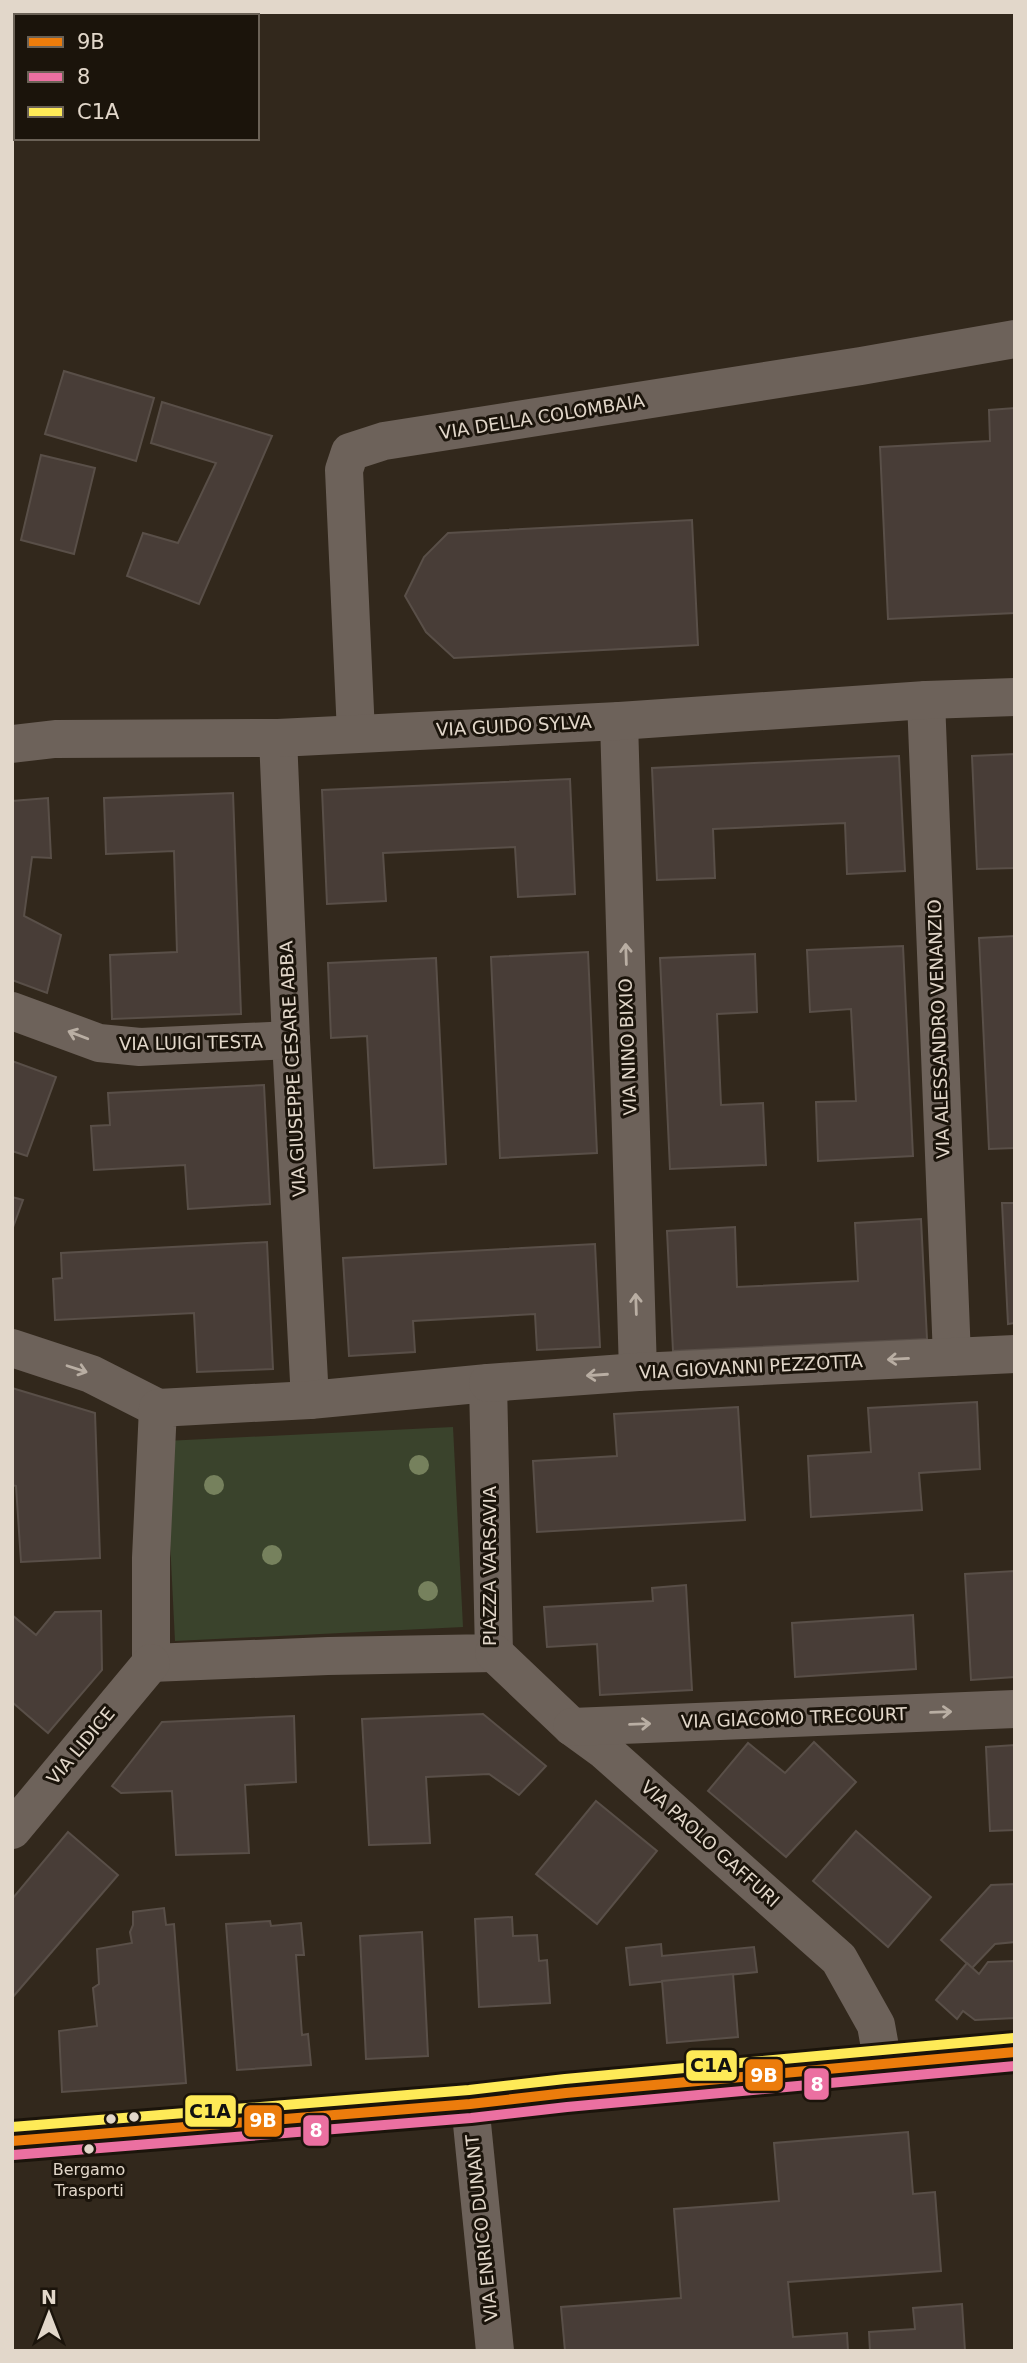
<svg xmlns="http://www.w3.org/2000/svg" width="1027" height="2363" font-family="'DejaVu Sans',sans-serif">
  <rect width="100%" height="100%" fill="#32281c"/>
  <!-- green -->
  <polygon fill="#3a432c" points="453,1427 463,1627 175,1641 165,1441"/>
  <!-- building -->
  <g fill="#483d37" stroke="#594f48" stroke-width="2">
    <polygon points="64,371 154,398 136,461 45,434"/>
    <polygon points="162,402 272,436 199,604 127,576 143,533 178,543 216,463 151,443"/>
    <polygon points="1015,408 1015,613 888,619 880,447 990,441 989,410"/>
    <polygon points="41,455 95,468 74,554 21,540"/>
    <polygon points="692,520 698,645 454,658 426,632 405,596 424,557 448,533"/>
    <polygon points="1015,754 1015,868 977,869 972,756"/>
    <polygon points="899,756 905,871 847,874 845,823 713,829 715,878 657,880 652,768"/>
    <polygon points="570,779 575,894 518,897 515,847 383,853 386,901 327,904 322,790"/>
    <polygon points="233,793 241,1014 112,1019 110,955 177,952 174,851 106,854 104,798"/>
    <polygon points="48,798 51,858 32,857 24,916 61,935 47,993 12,980 12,801"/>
    <polygon points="1015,936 1015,1148 989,1149 979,938"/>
    <polygon points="903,946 913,1156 818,1161 816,1102 856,1101 851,1009 810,1012 807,950"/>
    <polygon points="588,952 597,1153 500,1158 491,957"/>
    <polygon points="755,954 757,1012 717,1014 721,1105 763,1103 766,1165 670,1169 660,958"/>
    <polygon points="436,958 446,1164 374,1168 367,1036 331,1038 328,963"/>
    <polygon points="12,1061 56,1077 27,1156 12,1151"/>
    <polygon points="264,1085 270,1204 188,1209 185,1165 94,1170 91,1126 110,1125 108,1093"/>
    <polygon points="12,1197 23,1200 12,1230"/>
    <polygon points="1002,1203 1015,1203 1015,1323 1008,1324"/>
    <polygon points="921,1219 927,1339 673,1351 667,1231 735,1227 737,1287 858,1281 855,1223"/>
    <polygon points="267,1242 273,1369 197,1372 194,1313 55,1320 53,1279 62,1278 61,1253"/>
    <polygon points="595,1244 600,1347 537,1350 535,1314 413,1321 415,1352 349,1356 343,1258"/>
    <polygon points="12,1388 95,1413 100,1558 21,1562 16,1486 12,1485"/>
    <polygon points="977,1402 980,1469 919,1473 922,1510 811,1517 808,1456 871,1452 868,1408"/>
    <polygon points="738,1407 745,1520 537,1532 533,1461 617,1456 614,1414"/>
    <polygon points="1015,1571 1015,1677 971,1680 965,1574"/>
    <polygon points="686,1585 692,1690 600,1695 597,1644 547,1647 544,1607 653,1601 652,1588"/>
    <polygon points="101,1611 102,1670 48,1733 12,1702 12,1615 36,1635 55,1612"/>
    <polygon points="913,1615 916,1669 795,1677 792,1623"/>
    <polygon points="483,1714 546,1766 519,1795 489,1774 426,1777 430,1843 369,1845 362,1719"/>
    <polygon points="294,1716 296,1782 245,1785 249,1853 176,1855 172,1791 121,1793 112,1786 162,1722"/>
    <polygon points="814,1742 856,1782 786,1857 708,1791 748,1743 785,1773"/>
    <polygon points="1015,1745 1015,1830 990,1831 986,1747"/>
    <polygon points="596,1801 657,1851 597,1924 536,1874"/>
    <polygon points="856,1831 931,1897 888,1947 813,1881"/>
    <polygon points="68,1832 118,1875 12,1998 12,1899"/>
    <polygon points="1015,1884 1015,1942 995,1944 972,1968 941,1940 991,1885"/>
    <polygon points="164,1908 166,1925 174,1924 186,2083 62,2092 59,2031 97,2026 93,1988 99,1984 97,1949 132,1943 130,1932 133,1925 133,1912"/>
    <polygon points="512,1917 513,1936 537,1935 539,1961 547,1960 550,2003 479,2007 475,1919"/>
    <polygon points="270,1921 271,1926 301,1923 304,1955 296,1955 302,2035 308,2034 311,2065 237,2070 226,1924"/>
    <polygon points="422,1932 428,2056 366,2059 360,1936"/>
    <polygon points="661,1944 662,1956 754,1947 757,1972 630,1985 626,1948"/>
    <polygon points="1015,1961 1015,2018 975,2020 963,2011 957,2019 936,2000 967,1963 979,1974 988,1962"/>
    <polygon points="733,1974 738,2037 667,2043 662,1981"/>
    <polygon points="908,2132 913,2194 935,2192 941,2271 788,2282 793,2337 847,2333 848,2351 565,2351 561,2307 681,2298 674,2209 779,2201 774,2143"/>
    <polygon points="962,2304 965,2351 870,2351 869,2332 915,2329 913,2308"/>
  </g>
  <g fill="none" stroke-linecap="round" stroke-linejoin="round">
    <!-- minor -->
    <g stroke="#6d625a" stroke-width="38">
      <polyline points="926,700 952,1357"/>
      <polyline points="619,721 638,1372"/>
      <polyline points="356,733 344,470 350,452 384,441 861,366 1015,339"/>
      <polyline points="278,738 291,1040 310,1400"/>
      <polyline points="12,744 55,739 278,738 619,721 926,700 1015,697"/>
      <polyline points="12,1011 99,1043 140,1047 291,1040"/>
      <polyline points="12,1348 91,1374 158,1408"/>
      <polygon points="488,1383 494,1653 328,1656 151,1663 151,1558 158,1408 310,1400"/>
      <polyline points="488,1383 638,1372 1015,1354"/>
      <polyline points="494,1653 572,1727 605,1751 839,1959 876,2025 883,2064"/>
      <polyline points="572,1727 1015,1709"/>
      <polyline points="12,1830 151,1663"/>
      <polyline points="470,2104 495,2351"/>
      <polyline points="12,2141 470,2104 566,2093 1015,2052"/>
    </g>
    <defs>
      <polyline id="bus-1" points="12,2141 470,2104 566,2093 1015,2052"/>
      <polyline id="bus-2" points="13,2155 471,2118 567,2107 1015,2066"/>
      <polyline id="bus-3" points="12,2127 469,2090 565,2079 1014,2038"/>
    </defs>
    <!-- bus-1 casing -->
    <use href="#bus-1" stroke="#1b140b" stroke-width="16"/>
    <!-- bus-2 casing -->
    <use href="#bus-2" stroke="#1b140b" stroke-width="16"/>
    <!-- bus-3 casing -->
    <use href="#bus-3" stroke="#1b140b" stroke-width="16"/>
    <!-- bus-1 -->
    <use href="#bus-1" stroke="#ec7c0c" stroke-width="10"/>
    <!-- bus-2 -->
    <use href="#bus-2" stroke="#eb70a1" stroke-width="10"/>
    <!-- bus-3 -->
    <use href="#bus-3" stroke="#feea57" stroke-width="10"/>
  </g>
  <!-- trees -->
  <g fill="#76815d">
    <circle cx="419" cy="1465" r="10"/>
    <circle cx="214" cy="1485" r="10"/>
    <circle cx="272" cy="1555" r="10"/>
    <circle cx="428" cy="1591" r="10"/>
  </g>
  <!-- one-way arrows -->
  <defs><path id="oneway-shaft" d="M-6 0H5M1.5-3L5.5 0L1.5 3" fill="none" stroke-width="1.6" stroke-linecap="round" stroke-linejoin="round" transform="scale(1.75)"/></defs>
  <g stroke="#b9aea3">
    <use href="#oneway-shaft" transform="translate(626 954) rotate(-92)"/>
    <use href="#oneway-shaft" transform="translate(78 1035) rotate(-159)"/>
    <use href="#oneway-shaft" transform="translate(636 1304) rotate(-92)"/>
    <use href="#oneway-shaft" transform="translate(898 1359) rotate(177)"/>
    <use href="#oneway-shaft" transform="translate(77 1369) rotate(18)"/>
    <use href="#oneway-shaft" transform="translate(597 1375) rotate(176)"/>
    <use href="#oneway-shaft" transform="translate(941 1712) rotate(-2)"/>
    <use href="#oneway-shaft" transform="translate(640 1724) rotate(-2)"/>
  </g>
  <!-- markers -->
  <g fill="#e2d7ca" stroke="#1b140b" stroke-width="2.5">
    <circle cx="134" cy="2117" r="6"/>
    <circle cx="111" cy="2119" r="6"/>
    <circle cx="89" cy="2149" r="6"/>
  </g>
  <g text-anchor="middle" stroke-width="6" stroke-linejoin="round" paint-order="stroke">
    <!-- bus labels -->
    <g font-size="16" fill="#e2d7ca" stroke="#1b140b">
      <text x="89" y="2175">Bergamo<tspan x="89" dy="21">Trasporti</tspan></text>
    </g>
    <!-- street labels -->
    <g font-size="18" fill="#e2d7ca" stroke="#1b140b">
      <text transform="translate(542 417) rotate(-9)" y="6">VIA DELLA COLOMBAIA</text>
      <text transform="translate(514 726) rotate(-3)" y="6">VIA GUIDO SYLVA</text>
      <text transform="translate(939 1029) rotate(-92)" y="6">VIA ALESSANDRO VENANZIO</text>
      <text transform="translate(191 1043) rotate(-1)" y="6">VIA LUIGI TESTA</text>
      <text transform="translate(628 1047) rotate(-92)" y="6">VIA NINO BIXIO</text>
      <text transform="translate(293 1069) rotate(-93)" y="6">VIA GIUSEPPE CESARE ABBA</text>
      <text transform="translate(751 1367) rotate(-3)" y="6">VIA GIOVANNI PEZZOTTA</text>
      <text transform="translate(490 1566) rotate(-90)" y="6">PIAZZA VARSAVIA</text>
      <text transform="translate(794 1718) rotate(-2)" y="6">VIA GIACOMO TRECOURT</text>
      <text transform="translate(81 1746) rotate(-50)" y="6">VIA LIDICE</text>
      <text transform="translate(710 1844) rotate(42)" y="6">VIA PAOLO GAFFURI</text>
      <text transform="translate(482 2228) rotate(-96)" y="6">VIA ENRICO DUNANT</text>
    </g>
  </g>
  <g stroke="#1b140b" stroke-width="2.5">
    <rect x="685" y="2049" width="53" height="33" rx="7" fill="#feea57"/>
    <rect x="744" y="2058" width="40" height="34" rx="7" fill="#ec7c0c"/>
    <rect x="803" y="2067" width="27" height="34" rx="7" fill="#eb70a1"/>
    <rect x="184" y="2094" width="53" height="34" rx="7" fill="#feea57"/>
    <rect x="243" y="2104" width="40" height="34" rx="7" fill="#ec7c0c"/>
    <rect x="302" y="2114" width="28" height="33" rx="7" fill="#eb70a1"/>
  </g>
  <g font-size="19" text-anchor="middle" font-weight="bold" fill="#fff">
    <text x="764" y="2082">9B</text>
    <text x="817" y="2091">8</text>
    <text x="263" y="2127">9B</text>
    <text x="316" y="2137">8</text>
  </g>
  <g font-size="19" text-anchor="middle" font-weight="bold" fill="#111">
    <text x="711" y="2072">C1A</text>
    <text x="210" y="2118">C1A</text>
  </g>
  <!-- border -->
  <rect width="1027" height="2363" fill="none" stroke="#e2d7ca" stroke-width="28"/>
  <!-- legend -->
  <rect x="14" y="14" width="245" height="126" fill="#1b140b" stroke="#6b6257" stroke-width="2"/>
  <rect x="28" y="37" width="35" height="10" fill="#ec7c0c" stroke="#6b6257" stroke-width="2"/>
  <text x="77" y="49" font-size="21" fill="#e2d7ca">9B</text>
  <rect x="28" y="72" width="35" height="10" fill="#eb70a1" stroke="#6b6257" stroke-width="2"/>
  <text x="77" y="84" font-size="21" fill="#e2d7ca">8</text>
  <rect x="28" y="107" width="35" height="10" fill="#feea57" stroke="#6b6257" stroke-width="2"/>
  <text x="77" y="119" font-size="21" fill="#e2d7ca">C1A</text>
  <!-- north arrow -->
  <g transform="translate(49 2314)" stroke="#1b140b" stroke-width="5" paint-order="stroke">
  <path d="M0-5L12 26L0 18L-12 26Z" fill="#e2d7ca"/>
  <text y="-10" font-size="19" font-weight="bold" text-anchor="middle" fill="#e2d7ca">N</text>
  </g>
</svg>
